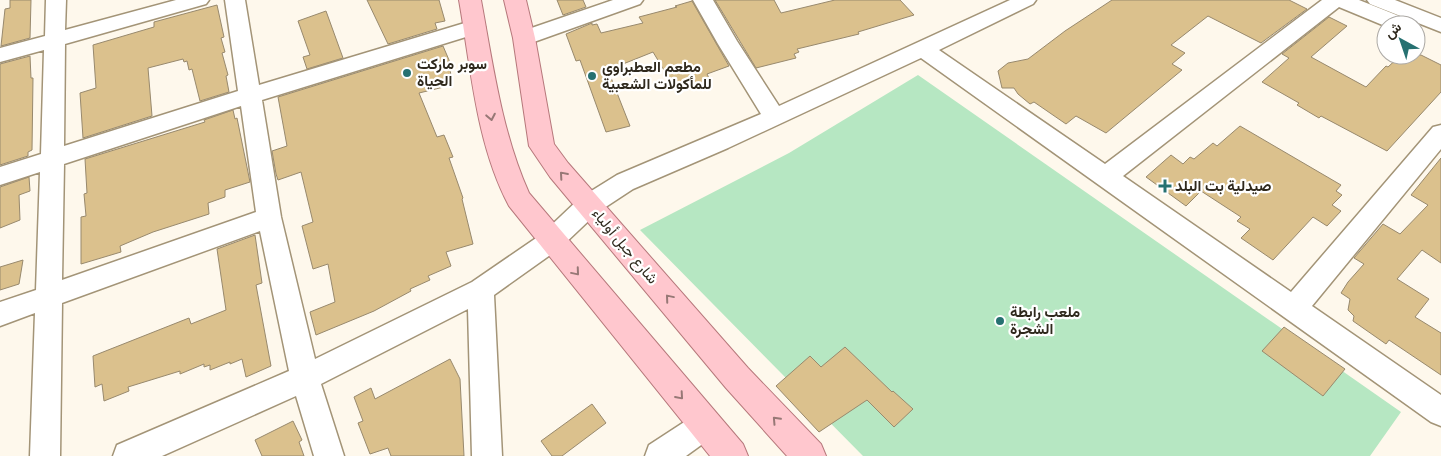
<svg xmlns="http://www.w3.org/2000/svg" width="1441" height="456" font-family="Figtree,Vazirmatn,sans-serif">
  <rect width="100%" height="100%" fill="#fef8ec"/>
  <!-- green -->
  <polygon fill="#b6e7c2" points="918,75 1401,412 1370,456 863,456 640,230 789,153"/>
  <!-- building -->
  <g fill="#dbc18d" stroke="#98896d">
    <polygon points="10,0 31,0 30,38 1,46 5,9 10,8"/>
    <polygon points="367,0 439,0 445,21 435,23 437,29 388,44"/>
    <polygon points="557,0 583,0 586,7 563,15"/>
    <polygon points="715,0 774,0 781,13 835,0 900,0 914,15 858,32 859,34 797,49 799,52 794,54 796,58 756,68"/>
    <polygon points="1112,0 1289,0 1307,9 1261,43 1208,16 1171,45 1185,53 1172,64 1182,70 1106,133 1076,116 1066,124 1034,102 1030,104 1018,94 1014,88 1002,88 998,71 1008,63 1028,59 1065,31"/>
    <polygon points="692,1 729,66 707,74 710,80 676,90 653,52 608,70 630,126 606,132 580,60 576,61 566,34 592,23 592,25 597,24 601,33 643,23 639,17 677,7 675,6"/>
    <polygon points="217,5 224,37 221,38 225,52 222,53 228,75 226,76 229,92 200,101 192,69 189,70 187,61 184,62 183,59 148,68 152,116 83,138 80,93 96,88 93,45 154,27 154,22"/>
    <polygon points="326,11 343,58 307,69 303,57 310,55 298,21"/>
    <polygon points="1329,17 1347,26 1311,57 1366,87 1386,66 1388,67 1401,55 1421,55 1441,65 1441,92 1387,151 1321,116 1319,118 1297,105 1299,103 1262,82 1289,58 1282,54"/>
    <polygon points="443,46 449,60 452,85 419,93 437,137 444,135 453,157 449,158 463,198 462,199 473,244 446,252 451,266 428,276 430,280 410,289 411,291 374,311 316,335 310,312 335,302 328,264 313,269 302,226 313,222 301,172 278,180 276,174 272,151 287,146 278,97"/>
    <polygon points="30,56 31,78 33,78 32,150 28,152 28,156 0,165 0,64"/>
    <polygon points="233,110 235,119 237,118 250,182 225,190 225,197 208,203 209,214 153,232 120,246 121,252 81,264 81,217 86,216 84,194 87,193 85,159 205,122 204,120"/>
    <polygon points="1240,126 1341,185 1336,191 1342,195 1332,205 1341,211 1327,226 1313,217 1273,260 1241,238 1250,229 1237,221 1241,217 1201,191 1186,206 1146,177 1171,155 1183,164 1190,157 1194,159 1213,143 1217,146"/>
    <polygon points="1441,158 1441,263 1422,250 1397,279 1429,299 1415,317 1441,333 1441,375 1389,340 1386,344 1353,321 1354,316 1348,310 1350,299 1341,293 1348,282 1364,264 1354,258 1383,224 1400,234 1428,205 1411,195"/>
    <polygon points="29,177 30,191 19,195 20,220 0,228 0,187"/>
    <polygon points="255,235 262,283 256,285 271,366 246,377 242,359 230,364 230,362 210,370 210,365 204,367 204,364 180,374 180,371 128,387 129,391 104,401 102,384 95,387 93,356 189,318 191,324 226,310 217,249"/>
    <polygon points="23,260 19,284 0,290 0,267"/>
    <polygon points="1284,327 1345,369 1323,396 1262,351"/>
    <polygon points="845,347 892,392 893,391 913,409 894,427 867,400 819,432 776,386 810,356 821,367"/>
    <polygon points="450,359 460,379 464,456 391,456 388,448 370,454 358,423 363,421 354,397 371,388 375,399"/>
    <polygon points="592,404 606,423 562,456 552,456 541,441"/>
    <polygon points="293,421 302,440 299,442 304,456 262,456 255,440"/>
  </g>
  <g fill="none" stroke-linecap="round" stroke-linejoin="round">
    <defs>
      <g id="minor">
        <path d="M46,0H66L65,30L176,0H209L206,4L65,44L64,146L238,91L225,0H245L259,85L468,22L475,20L482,22L485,27L482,32L262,100L281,217L315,359L472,282L542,234L580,198L617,175L761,114L718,44L693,0H713L737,41L779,106L1010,0H1036L1033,4L939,50L1105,164L1322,0H1359L1399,16L1402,21L1400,25L1385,26L1339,7L1123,176L1291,292L1433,127L1441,125V149L1312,306L1441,395V426L1431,422L921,58L728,148L633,189L598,212L560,248L494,295L502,456H472L468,309L321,384L344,456H314L296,396L162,456H113L117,445L289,371L260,231L62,303L60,456H30L35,313L0,326V302L36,290L40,172L0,185V167L41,154L44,50L0,62V48L45,36ZM241,106L256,212L62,280L64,164Z"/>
        <polygon points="613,0 643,0 640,4 531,43 524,45 517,43 514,38 517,33"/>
        <polygon points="1367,0 1395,0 1441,18 1441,32 1370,4"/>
        <polygon points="705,411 715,415 720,425 715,435 686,456 645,456 649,445 695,415"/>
      </g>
      <g id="major">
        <path d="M459,0H481C493,65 502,133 529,193L743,444L748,456H710L509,206C476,144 471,68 459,0Z"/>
        <polygon points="504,0 526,0 535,38 554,144 568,163 748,368 821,444 826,456 787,456 726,388 550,177 529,146 513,38"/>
      </g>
    </defs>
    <!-- minor casing -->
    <use href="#minor" stroke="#a39477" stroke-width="3"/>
    <!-- major casing -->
    <use href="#major" stroke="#b6787b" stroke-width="2"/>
    <!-- minor -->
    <use href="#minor" fill="#fff" fill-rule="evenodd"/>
    <!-- major -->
    <use href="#major" fill="#ffc7ce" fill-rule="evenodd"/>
  </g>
  <!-- one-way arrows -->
  <defs><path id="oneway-chevron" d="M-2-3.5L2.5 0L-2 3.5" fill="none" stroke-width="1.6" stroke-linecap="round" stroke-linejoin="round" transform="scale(1.25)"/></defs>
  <g stroke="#977876">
    <use href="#oneway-chevron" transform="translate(491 117) rotate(79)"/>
    <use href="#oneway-chevron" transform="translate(563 175) rotate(-131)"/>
    <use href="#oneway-chevron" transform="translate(576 272) rotate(50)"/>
    <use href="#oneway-chevron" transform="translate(669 298) rotate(-130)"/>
    <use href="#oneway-chevron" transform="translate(680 396) rotate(49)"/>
    <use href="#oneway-chevron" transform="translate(776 420) rotate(-133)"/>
  </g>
  <!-- markers -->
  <g fill="#267171" stroke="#fff" stroke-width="2">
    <circle cx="407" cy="73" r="5"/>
    <circle cx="592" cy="76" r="5"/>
    <path d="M1162.5 178.5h5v5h5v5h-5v5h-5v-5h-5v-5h5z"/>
    <circle cx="1000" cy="321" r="5"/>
  </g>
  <g text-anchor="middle" stroke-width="4.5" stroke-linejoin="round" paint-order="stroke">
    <!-- poi labels -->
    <g font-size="15" font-weight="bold" fill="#2f291d" stroke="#fff" text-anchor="start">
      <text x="417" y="69">سوبر ماركت<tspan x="417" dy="17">الحياة</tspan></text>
      <text x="602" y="72">مطعم العطبراوي<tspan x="602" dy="17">للمأكولات الشعبية</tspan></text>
      <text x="1175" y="191">صيدلية بت البلد</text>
      <text x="1010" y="317">ملعب رابطة<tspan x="1010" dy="17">الشجرة</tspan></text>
    </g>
    <!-- street labels -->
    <g font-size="15" fill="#2f291d" stroke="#fff">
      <text transform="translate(625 246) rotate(50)" y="5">شارع جبل أولياء</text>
    </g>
  </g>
  <!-- north arrow -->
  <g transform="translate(1401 40) rotate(320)"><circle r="24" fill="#ffffff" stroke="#aca9a5"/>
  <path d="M0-4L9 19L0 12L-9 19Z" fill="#267171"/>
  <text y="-8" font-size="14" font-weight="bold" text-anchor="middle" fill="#2f291d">ش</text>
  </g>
</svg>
